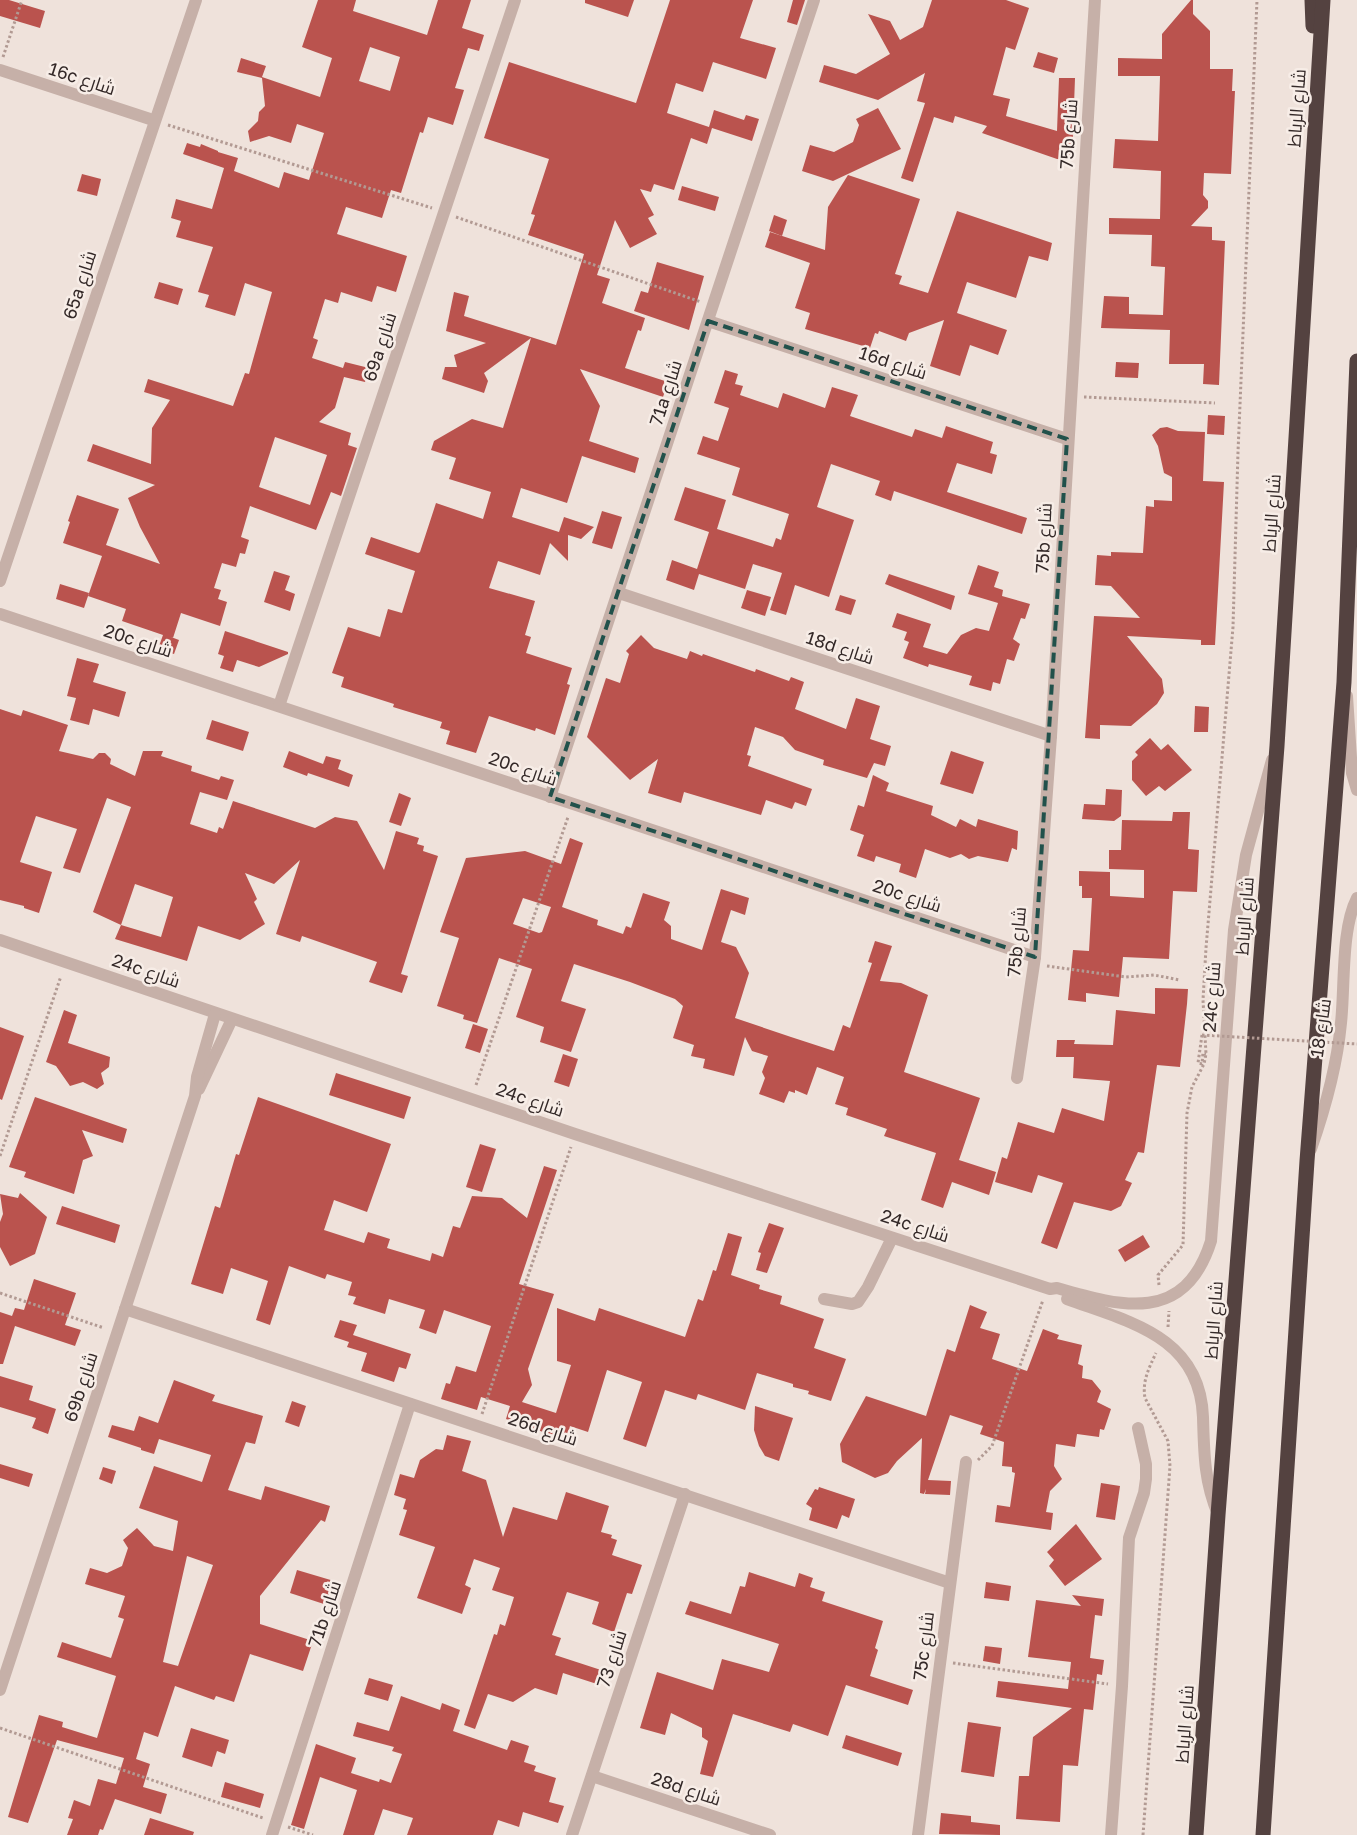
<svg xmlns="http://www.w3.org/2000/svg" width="1357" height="1835" font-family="'Golos Text',Cairo,sans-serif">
  <rect width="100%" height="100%" fill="#efe2db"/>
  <!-- building -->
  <g fill="#ba534e" fill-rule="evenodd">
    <polygon points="0,0 9,0 45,11 40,28 0,16"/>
    <path d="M318,0H356L353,11L427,35L438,0H471L462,28L484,35L479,51L468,48L455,88L464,90L453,125L428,117L423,133L420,132L401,193L391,190L382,218L346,207L337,234L407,256L396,292L377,286L372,302L341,292L338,303L325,299L313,338L318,340L312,358L343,368L345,362L369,368L365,382L344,377L335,408L319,422L351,433L348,445L357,448L341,496L331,492L316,530L250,506L241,537L249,540L245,554L240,553L236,567L222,563L214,588L221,590L218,599L227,602L220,626L181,613L173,638L171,637L179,640L174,654L158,649L163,635L122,621L126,609L88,596L102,556L63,543L70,522L68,521L77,495L119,509L106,545L160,564L140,527L128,498L155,485L87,461L93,444L151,464L152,428L170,400L144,392L148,379L233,406L245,373L249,374L272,292L245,283L235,316L205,307L209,295L198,292L213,247L176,237L181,221L171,218L176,199L212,209L224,168L183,154L187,143L200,147L201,144L218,151V152L238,158L234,171L279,188L284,172L309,180L324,133L297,124L291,143L269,136L250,142L248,131L258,121L259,112L265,106L262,78L237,72L241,58L266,66L262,77L320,97L332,58L302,47ZM370,47L400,57L390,91L359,81ZM275,437L327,455L310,505L259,487Z"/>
    <polygon points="585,0 634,0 628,17 585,3"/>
    <polygon points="670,0 753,0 740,38 776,48 766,79 713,62 703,92 676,83 667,113 709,127 714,110 744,120 746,115 759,119 752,141 712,128 707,144 691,138 674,190 654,184 651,192 640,189 654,215 648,218 657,234 630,248 615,220 597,275 610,279 602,303 645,318 641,331 638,330 625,368 668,382 663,397 580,369 600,406 589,441 639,458 635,473 582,456 567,503 521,488 512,517 559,532 564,517 594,527 581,539 568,535 568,561 550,543 540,575 498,561 489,588 535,601 525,635 531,637 526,653 572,668 567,684 570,685 555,735 536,728 535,731 489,716 476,753 446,744 450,731 440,728 442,722 393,707 394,704 341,687 344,677 332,673 348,627 380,637 388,609 402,613 415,571 365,554 371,537 418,553 420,552 436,503 483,519 491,492 449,479 456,458 431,450 434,441 472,419 503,428 531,338 484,373 488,381 484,393 442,379 445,367 457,367 454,355 486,343 446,331 454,292 469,296 464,316 556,345 584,254 528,235 535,215 531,214 549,159 484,138 509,62 636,103"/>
    <polygon points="793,0 805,0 797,25 787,22"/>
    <polygon points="932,0 1006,0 1029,8 1015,50 1006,47 993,95 1010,99 1006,116 1057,131 1059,78 1075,78 1072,160 1057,159 982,133 987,126 955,116 953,123 934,117 913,182 901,178 925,103 917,101 925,73 878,100 819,82 824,65 856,74 890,54 868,14 890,21 900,40 923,27"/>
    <polygon points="1191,0 1193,0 1193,14 1210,31 1210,69 1233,69 1232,91 1235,91 1231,174 1204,173 1203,195 1208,201 1208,208 1191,226 1212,227 1212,240 1225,241 1219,385 1203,384 1204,364 1169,364 1170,330 1101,328 1104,296 1129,297 1129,314 1163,315 1165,267 1151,266 1152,235 1109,234 1109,218 1160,219 1161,171 1113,168 1115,139 1158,141 1160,76 1118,76 1118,58 1162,59 1162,34"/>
    <polygon points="1038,52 1058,58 1054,73 1033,67"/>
    <polygon points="878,108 901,149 833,181 802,171 810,145 834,152 853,142 859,125 856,119"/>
    <polygon points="82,174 101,179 97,196 77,191"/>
    <polygon points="848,175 920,199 895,274 902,276 899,284 928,293 957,211 1052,243 1048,261 1029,256 1016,298 967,282 957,313 1007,330 998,355 970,345 960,376 930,366 944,320 909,333 906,341 879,331 878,334 875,333 870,348 805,329 810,313 795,308 810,263 765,247 770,232 825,250 828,207"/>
    <polygon points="682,186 719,197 715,211 678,200"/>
    <polygon points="774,215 787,220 782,236 769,231"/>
    <polygon points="657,262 704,276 689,330 634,311 641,291 648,293"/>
    <polygon points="159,282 183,289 178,305 154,298"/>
    <polygon points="1116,362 1139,363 1138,378 1115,377"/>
    <polygon points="725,370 738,374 735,384 743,386 740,395 778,408 783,393 825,408 832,387 858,395 850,416 912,437 915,429 942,438 946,426 993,442 990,453 997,455 992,474 957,463 947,492 1027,518 1022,534 894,491 891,501 875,495 880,481 831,464 817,507 854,520 829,597 795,585 786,615 770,610 782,573 753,564 745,589 699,574 694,590 666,580 672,560 697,569 709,532 674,520 685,487 726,500 717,529 773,547 776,538 781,540 789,514 732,495 740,468 697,454 703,436 718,441 729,408 714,403"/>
    <polygon points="1208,415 1225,416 1224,435 1207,434"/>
    <polygon points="1167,427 1178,431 1205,432 1203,481 1224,482 1215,645 1201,645 1201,640 1127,636 1162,679 1164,693 1157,704 1131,726 1100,725 1100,739 1085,738 1094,616 1140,618 1111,586 1095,585 1097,555 1111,556 1111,552 1143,553 1146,506 1154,507 1154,500 1172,501 1172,477 1164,473 1158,446 1152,435 1160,428"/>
    <polygon points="602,511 622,517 612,549 592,543"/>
    <polygon points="978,565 999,572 994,587 1003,590 1002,596 1030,604 1025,619 1021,618 1013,639 1020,644 1014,661 1007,659 1000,684 993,682 991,691 969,685 972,676 929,664 928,667 903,658 909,642 904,640 907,632 892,627 897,613 931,624 923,647 947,654 961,635 976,628 989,631 998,603 968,594"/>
    <polygon points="274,571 290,576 285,590 295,594 290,611 264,602"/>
    <polygon points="889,574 955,596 951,610 885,584"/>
    <polygon points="60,584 89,593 84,608 56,599"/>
    <polygon points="747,590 771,597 765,616 741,608"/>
    <polygon points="840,595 856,600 851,615 835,610"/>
    <polygon points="225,631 288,652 288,654 259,667 237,660 233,672 220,668 224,656 218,654"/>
    <polygon points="641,635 654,648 687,659 690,651 702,656 703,654 755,672 756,669 789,681 791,677 804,682 795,709 846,729 856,698 880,706 870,739 891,746 885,766 874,763 867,778 823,765 824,760 795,750 783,737 755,727 747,755 751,756 748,766 812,789 806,806 795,802 792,809 766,800 761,815 684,792 681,803 648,793 658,759 630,780 587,737 606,678 620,683 629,654 626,651"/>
    <polygon points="77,658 99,664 93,682 126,692 119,717 93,709 89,725 70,720 76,698 67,696"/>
    <polygon points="1195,706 1209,707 1208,732 1194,732"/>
    <path d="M0,709L21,716L23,710L68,725L59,751L93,759L99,753H105L111,759L110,764L135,776L143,751H163L161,756L192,766L191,771L219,780L221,776L234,780L227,800L200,792L190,824L217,833L219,827L223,829L233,801L315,828L335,817L357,821L384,870L396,831L419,838L417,844L424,846L423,851L438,856L401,974L408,976L402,993L369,982L377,962L302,936L300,942L276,934L300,860L274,884L245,873L257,899L254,902L265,924L240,940L198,926L187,961L115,939L121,925L93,912L131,807L107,798L80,873L63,868L77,829L36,816L20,862L52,872L39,913L24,908V906L0,900ZM135,884L173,897L161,937L121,925Z"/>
    <polygon points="212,720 249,732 243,751 206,739"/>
    <polygon points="1150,738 1161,750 1168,744 1192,770 1165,791 1159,786 1146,796 1132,780 1132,761 1138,755 1135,752"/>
    <polygon points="289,751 323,764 326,756 341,760 338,769 353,775 349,787 308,773 307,776 283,767"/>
    <polygon points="951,751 984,762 973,794 940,784"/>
    <polygon points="873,775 889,783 886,791 933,806 931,815 956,827 960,819 976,827 978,819 1018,831 1017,850 1012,848 1008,862 978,856 969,859 961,854 950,858 925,849 916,878 899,872 901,864 876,856 874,862 857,856 864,835 850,830 858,805 864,807"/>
    <polygon points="1106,789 1122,790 1121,816 1114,821 1082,819 1084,804 1105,805"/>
    <polygon points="399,793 411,798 401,826 389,822"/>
    <polygon points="1173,812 1190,812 1188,849 1199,850 1197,892 1173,891 1169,959 1123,957 1119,997 1086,993 1086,1002 1068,1000 1073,950 1089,951 1092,898 1082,898 1082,886 1079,886 1079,871 1110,872 1110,896 1144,898 1144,870 1109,869 1109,850 1121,850 1122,820 1172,821"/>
    <path d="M570,838L583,843L562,907L598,920L597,925L623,934L626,926L631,928L643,893L670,902L664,920L671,926V939L702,950L721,889L749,898L745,915L731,910L721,942L736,947L749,973L735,1018L791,1037L834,1051L843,1025L850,1028L872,963L868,962L875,941L892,946L880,981L901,983L928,995L904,1072L980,1098L959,1160L996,1172L989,1195L952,1182L943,1208L921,1200L936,1153L884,1136L887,1129L846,1115L848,1108L835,1104L844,1077L817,1067L807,1095L795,1090V1093L789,1091L784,1103L759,1094L765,1078L762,1072L768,1056L752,1051L745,1037L734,1076L703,1068L705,1059L691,1056L694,1045L673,1038L683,1006L675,999L630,982L574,964L561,1001L586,1009L571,1052L540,1042L544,1027L516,1017L532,969L499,958L477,1023L463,1019L464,1015L437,1006L459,938L440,932L466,858L525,851L561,864ZM523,898L551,907L542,932L539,933L513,924Z"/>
    <polygon points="1155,988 1188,989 1187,1004 1180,1067 1157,1065 1144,1153 1138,1152 1125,1180 1132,1183 1121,1206 1111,1211 1074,1202 1057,1249 1041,1243 1063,1183 1038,1175 1032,1193 995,1182 1002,1157 1007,1159 1018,1122 1054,1133 1062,1108 1104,1121 1110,1081 1073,1078 1074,1057 1056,1057 1057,1040 1075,1040 1074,1044 1113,1045 1116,1010 1155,1014"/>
    <polygon points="64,1010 77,1015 68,1043 110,1057 109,1067 101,1073 104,1084 97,1089 83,1082 70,1086 56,1066 46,1062"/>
    <polygon points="473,1024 488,1029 480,1053 465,1048"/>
    <polygon points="0,1027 24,1036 2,1100 0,1099"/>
    <polygon points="563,1054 578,1059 569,1087 554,1082"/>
    <polygon points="336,1073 411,1097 404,1119 329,1095"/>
    <polygon points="35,1097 127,1129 123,1143 82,1130 93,1156 83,1160 74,1194 24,1177 26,1172 9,1167"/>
    <polygon points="258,1097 391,1144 367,1212 334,1200 324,1230 364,1243 368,1232 390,1239 387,1248 430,1261 432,1253 443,1257 453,1226 460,1228 472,1196 502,1198 527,1218 544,1166 557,1170 519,1284 554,1294 528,1369 532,1385 522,1402 556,1413 571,1365 557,1361 557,1308 595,1321 599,1308 685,1337 698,1299 703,1301 713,1270 716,1271 728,1233 742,1237 731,1275 760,1285 759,1289 782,1296 780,1304 824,1319 814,1348 846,1359 831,1401 808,1394 809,1391 793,1387 793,1384 757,1373 745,1410 698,1394 696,1400 665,1390 646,1447 623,1439 642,1382 607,1370 588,1432 570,1426 566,1440 506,1419 510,1406 481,1397 477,1410 441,1399 446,1383 450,1384 456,1366 476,1372 491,1326 444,1310 436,1334 419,1328 425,1310 389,1299 385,1314 353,1304 356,1297 348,1295 352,1282 327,1274 325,1279 289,1266 270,1325 256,1320 268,1281 231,1268 223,1294 191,1284 215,1206 220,1208 236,1154 239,1155"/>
    <polygon points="480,1144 496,1149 482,1192 466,1187"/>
    <polygon points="20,1193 47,1217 35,1254 10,1266 0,1247 0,1222 3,1214 0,1194 18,1198"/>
    <polygon points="62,1206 120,1225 115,1243 56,1224"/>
    <polygon points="769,1223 784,1228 767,1273 756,1270 761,1253 758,1252"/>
    <polygon points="1143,1235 1150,1247 1125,1262 1118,1250"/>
    <polygon points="34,1279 76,1293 65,1325 81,1330 75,1346 15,1326 3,1364 0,1364 0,1312 12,1316 15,1308 24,1310"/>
    <polygon points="970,1305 987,1312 980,1328 1000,1334 992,1359 1027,1371 1043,1329 1059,1335 1057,1339 1082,1345 1078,1364 1083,1366 1082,1378 1092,1380 1101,1391 1097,1402 1111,1409 1104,1430 1100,1429 1099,1437 1077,1434 1075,1447 1056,1444 1054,1466 1062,1479 1050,1491 1046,1512 1053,1513 1051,1530 995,1522 997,1505 1010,1507 1015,1473 1012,1472 1012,1467 1002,1466 1004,1442 980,1434 983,1426 950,1415 928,1480 951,1481 950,1495 925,1494 926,1489 924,1494 920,1493 922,1438 897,1461 888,1473 875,1478 842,1462 840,1444 866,1396 926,1416 947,1349 955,1352"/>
    <polygon points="340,1320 357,1325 353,1335 411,1354 406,1369 399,1367 394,1382 361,1371 367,1353 347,1347 349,1342 334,1337"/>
    <polygon points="0,1376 33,1386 29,1400 56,1409 48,1434 32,1428 36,1418 0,1407"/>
    <path d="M174,1380L215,1395L212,1401L263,1416L255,1444L246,1442L228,1490L261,1500L265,1486L330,1506L325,1522L321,1520L260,1596V1624L313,1641L303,1671L250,1654L234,1702L216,1696L214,1700L175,1686L158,1737L144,1732L136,1759L150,1764L143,1787L167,1794L161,1814L115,1799L103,1830L100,1829L98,1835H67L73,1819L68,1818L74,1800L90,1806L98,1779L116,1784L124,1758L57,1740L28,1823L8,1817L39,1715L63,1722L62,1727L97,1738L116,1676L57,1657L62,1642L111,1658L124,1619L118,1617L125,1596L85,1584L90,1568L107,1573L122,1566L128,1548L123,1540L137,1528L154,1546L173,1551L178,1521L139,1508L154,1466L202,1482L211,1455L159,1439L154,1454L141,1450V1448L108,1437L112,1425L134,1431L139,1416L158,1423ZM187,1556L213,1565L178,1666L163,1662Z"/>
    <polygon points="292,1401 306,1406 299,1427 285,1422"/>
    <polygon points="755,1406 793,1418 779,1461 765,1456 759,1446 754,1430"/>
    <polygon points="447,1435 471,1441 462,1471 486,1480 503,1537 513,1507 557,1520 566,1492 609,1506 601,1532 612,1535 611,1538 617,1540 612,1555 642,1565 632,1594 627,1593 614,1632 592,1624 599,1602 567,1592 552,1635 561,1638 555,1655 604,1671 600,1685 563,1673 557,1695 535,1688 513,1702 488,1694 475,1729 464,1725 494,1634 497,1635 500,1624 505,1626 514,1597 492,1590 500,1568 474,1559 465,1585 471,1588 462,1614 417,1598 435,1547 399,1535 407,1510 403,1509 406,1499 394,1495 400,1474 414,1478 420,1460 436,1449 443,1450"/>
    <polygon points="0,1464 33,1474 29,1487 0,1478"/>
    <polygon points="103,1467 116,1471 112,1484 99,1479"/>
    <polygon points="1101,1483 1120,1486 1115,1520 1096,1517"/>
    <polygon points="819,1487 855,1499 849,1518 842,1515 837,1529 809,1520 812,1508 806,1504 815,1489 818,1490"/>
    <polygon points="1076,1524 1102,1559 1065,1586 1049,1566 1054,1560 1047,1552"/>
    <polygon points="297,1570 334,1581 327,1605 290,1593"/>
    <polygon points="749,1572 795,1587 799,1573 813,1578 810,1587 825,1592 822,1601 883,1621 875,1648 878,1650 870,1676 913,1690 908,1705 846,1685 828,1736 793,1724 790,1732 733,1714 713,1777 700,1774 708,1741 702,1737 702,1728 671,1713 665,1735 640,1728 657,1672 713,1690 722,1659 769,1672 779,1644 685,1614 690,1601 731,1614 740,1586 745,1587"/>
    <polygon points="986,1582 1011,1586 1009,1601 984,1598"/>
    <polygon points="1072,1595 1104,1599 1102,1616 1095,1615 1090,1658 1104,1660 1102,1675 1097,1674 1093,1710 1084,1709 1078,1766 1063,1765 1060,1822 1016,1819 1019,1776 1029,1776 1033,1737 1072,1708 996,1697 998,1681 1068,1689 1071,1662 1028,1657 1036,1600 1081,1606"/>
    <polygon points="985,1646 1002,1648 1000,1664 983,1661"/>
    <polygon points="369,1678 393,1685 388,1701 364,1694"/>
    <polygon points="401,1696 440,1710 442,1703 460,1710 453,1731 507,1750 511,1740 529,1746 524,1762 536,1766 534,1771 556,1778 549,1802 564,1806 558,1823 523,1812 519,1827 498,1820 493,1835 407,1835 413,1818 383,1809 374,1835 343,1835 357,1790 320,1777 304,1829 291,1825 316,1744 356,1758 351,1773 379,1782 380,1779 391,1783 402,1754 392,1751 394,1747 353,1736 357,1722 389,1731"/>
    <polygon points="968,1722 1001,1727 994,1777 961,1772"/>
    <polygon points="191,1728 229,1740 225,1754 217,1751 212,1767 182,1757"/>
    <polygon points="846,1735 902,1753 898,1766 842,1748"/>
    <polygon points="225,1782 264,1794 260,1808 221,1797"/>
    <polygon points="941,1813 971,1816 971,1822 1000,1825 1000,1835 939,1834"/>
    <polygon points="150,1818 194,1832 193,1835 144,1835"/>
  </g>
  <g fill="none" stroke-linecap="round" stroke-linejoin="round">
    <!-- path -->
    <g stroke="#b29a93" stroke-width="3" stroke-dasharray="2.5 2.5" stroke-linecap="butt">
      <polyline points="3,57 22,0"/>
      <polyline points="168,125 432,208"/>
      <polyline points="456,217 701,302"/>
      <polyline points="1084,397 1215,403"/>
      <polyline points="1047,966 1126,977 1154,975 1180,980"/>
      <polyline points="1202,1035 1198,1063 1202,1064 1203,1053 1206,1054"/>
      <polyline points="476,1085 568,817"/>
      <polyline points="0,1156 61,976"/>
      <polyline points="1159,1285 1158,1275 1183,1245 1187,1113 1192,1087 1204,1064 1206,1054 1203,1000 1206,948 1233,627 1238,452 1257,0"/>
      <polyline points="0,1293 104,1328"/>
      <polyline points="1168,1327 1169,1311"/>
      <polyline points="482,1414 571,1147"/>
      <polyline points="978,1460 992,1446 1043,1300"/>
      <polyline points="953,1663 1108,1684"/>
      <polyline points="0,1728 263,1818"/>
      <polyline points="288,1827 313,1835"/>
      <path d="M1143,1835L1170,1466L1168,1441L1145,1398C1142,1381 1149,1368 1156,1353"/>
    </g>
    <!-- minor -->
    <g stroke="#c6b0a8" stroke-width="12">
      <polyline points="0,70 153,120"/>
      <polyline points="708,321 1067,439"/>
      <polyline points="0,581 196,0"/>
      <polyline points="619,593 1051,736"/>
      <polyline points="0,614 1035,957"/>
      <polyline points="1347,696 1352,773 1357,790"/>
      <polyline points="279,706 515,0"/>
      <polyline points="550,797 814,0"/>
      <path d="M0,940L575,1134L1050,1289L1057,1288C1122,1307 1185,1324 1211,1241L1234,930L1246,855L1272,760"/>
      <polyline points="1017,1078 1035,957 1051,736 1095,0"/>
      <polyline points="199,1089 232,1019"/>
      <path d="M1311,1149C1325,1109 1337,1066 1341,1023C1345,986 1341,929 1357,898"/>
      <polyline points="824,1299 852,1304 858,1302 868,1287 892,1238"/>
      <path d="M1067,1299C1129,1322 1200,1336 1203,1417C1204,1451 1204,1482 1218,1514"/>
      <polyline points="125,1309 950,1583"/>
      <polyline points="0,1690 195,1096 197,1077 215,1014"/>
      <polyline points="592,1776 770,1835"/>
      <polyline points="272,1835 410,1404"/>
      <polyline points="572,1835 685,1494"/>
      <polyline points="918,1835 966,1462"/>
      <polyline points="1111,1835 1122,1686 1129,1538 1144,1493 1146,1479 1146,1464 1138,1428"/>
    </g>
    <!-- highway -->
    <g stroke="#544240" stroke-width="15">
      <polyline points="1312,0 1313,26"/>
      <polyline points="1196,1835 1218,1515 1277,746 1323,0"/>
      <polyline points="1263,1835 1307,1161 1344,682 1357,361"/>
    </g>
    <!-- path-bridge -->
    <polyline stroke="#b29a93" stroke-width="3" stroke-dasharray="2.5 2.5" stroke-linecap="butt" points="1202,1035 1357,1044"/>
  </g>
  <!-- marked area -->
  <path fill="none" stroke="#21514b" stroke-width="4" stroke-dasharray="10 6" stroke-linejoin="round" d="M708,321L1067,439L1035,957L550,797Z"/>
  <g text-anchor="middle" stroke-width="5" stroke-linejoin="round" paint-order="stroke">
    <!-- street labels -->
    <g font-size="18" fill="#342928" stroke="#f7ede7">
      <text transform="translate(82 79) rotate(18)" y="6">16c شارع</text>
      <text transform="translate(1297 108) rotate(-86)" y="6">شارع الرباط</text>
      <text transform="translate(1069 134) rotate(-86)" y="6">75b شارع</text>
      <text transform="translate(80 285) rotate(-72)" y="6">65a شارع</text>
      <text transform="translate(380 347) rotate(-72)" y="6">69a شارع</text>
      <text transform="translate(893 363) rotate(18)" y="6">16d شارع</text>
      <text transform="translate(666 393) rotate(-72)" y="6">71a شارع</text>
      <text transform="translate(1272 513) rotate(-86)" y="6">شارع الرباط</text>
      <text transform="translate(1044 538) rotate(-87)" y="6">75b شارع</text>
      <text transform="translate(138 641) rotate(18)" y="6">20c شارع</text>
      <text transform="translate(840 648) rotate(18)" y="6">18d شارع</text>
      <text transform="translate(523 769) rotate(19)" y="6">20c شارع</text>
      <text transform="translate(907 896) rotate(18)" y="6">20c شارع</text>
      <text transform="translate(1245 916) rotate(-86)" y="6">شارع الرباط</text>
      <text transform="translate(1017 942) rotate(-85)" y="6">75b شارع</text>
      <text transform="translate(146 971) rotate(19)" y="6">24c شارع</text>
      <text transform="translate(1212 997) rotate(-86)" y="6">24c شارع</text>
      <text transform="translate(1321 1028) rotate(-82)" y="6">شارع 18</text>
      <text transform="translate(530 1100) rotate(19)" y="6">24c شارع</text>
      <text transform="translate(915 1226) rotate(18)" y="6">24c شارع</text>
      <text transform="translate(1214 1320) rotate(-86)" y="6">شارع الرباط</text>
      <text transform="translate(81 1387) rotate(-72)" y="6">69b شارع</text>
      <text transform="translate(543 1429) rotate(18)" y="6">26d شارع</text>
      <text transform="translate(325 1614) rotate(-72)" y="6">71b شارع</text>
      <text transform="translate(924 1646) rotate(-83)" y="6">75c شارع</text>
      <text transform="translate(612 1659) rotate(-72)" y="6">شارع 73</text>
      <text transform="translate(1185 1724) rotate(-86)" y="6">شارع الرباط</text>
      <text transform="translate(686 1789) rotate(18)" y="6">28d شارع</text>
    </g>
  </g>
</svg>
